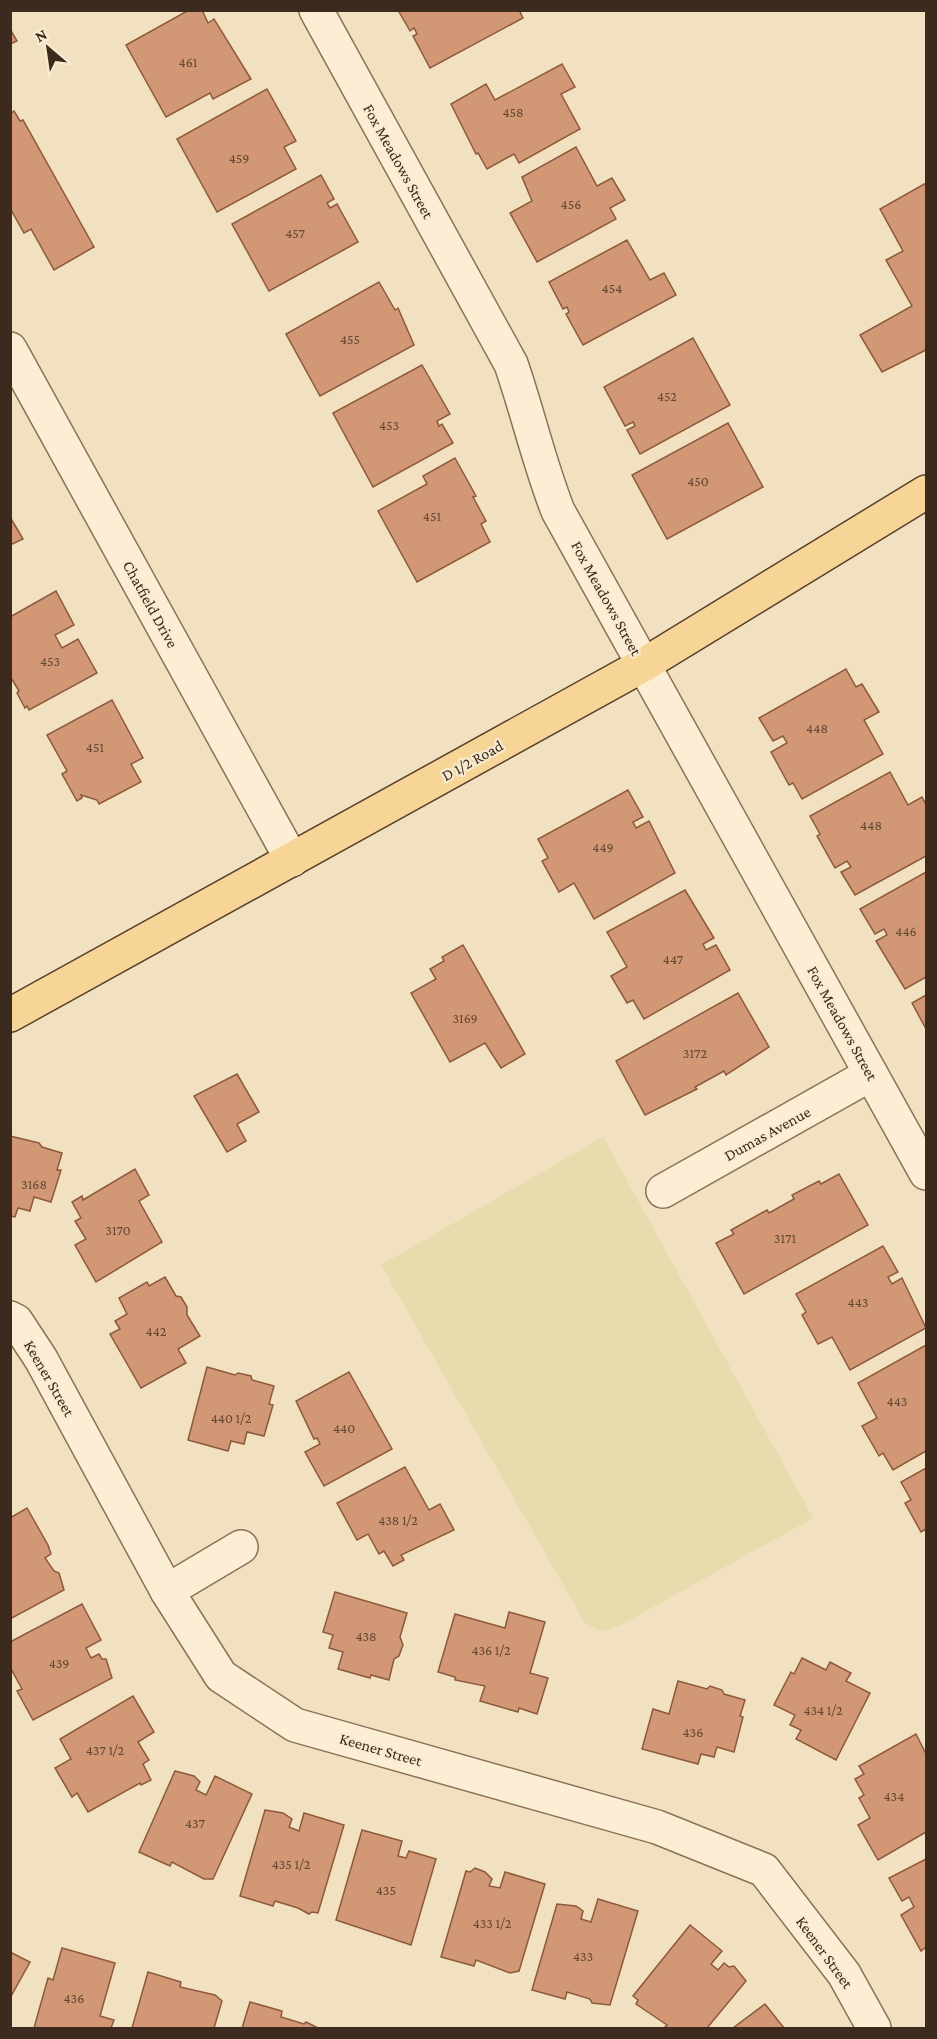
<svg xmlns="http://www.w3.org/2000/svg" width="937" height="2039" font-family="'Crimson Pro',serif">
  <rect width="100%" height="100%" fill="#f1e1c1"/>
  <!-- farmland -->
  <polygon fill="#e7dcae" points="603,1137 813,1518 621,1625 602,1632 585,1623 381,1265"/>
  <!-- building -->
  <g fill="#d29875" stroke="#8d593b" stroke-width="1.5">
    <polygon points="189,10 202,10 208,23 214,19 251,79 213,99 210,93 166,117 126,45"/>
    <polygon points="398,10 519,10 523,18 430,68 413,36 417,34 414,28 410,31"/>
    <polygon points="10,29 17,41 10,44"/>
    <polygon points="562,64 575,87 561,94 580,129 519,163 514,154 487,169 478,153 476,154 451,104 486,84 495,100"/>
    <polygon points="267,89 296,141 284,147 296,169 217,212 177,139"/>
    <polygon points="14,111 20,121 23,120 94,247 54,270 31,229 24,233 10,208 10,114"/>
    <polygon points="576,147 597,186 612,178 625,200 610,208 616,219 537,262 510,213 532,201 522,177"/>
    <polygon points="321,175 334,199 327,203 330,208 337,204 358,242 269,291 232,224"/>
    <polygon points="926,183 926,350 882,372 860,335 912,306 886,260 903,251 880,209"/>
    <polygon points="627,240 650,280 664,273 676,295 583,345 566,314 569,312 567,307 563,309 549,282"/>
    <polygon points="379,282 395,310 398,308 414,345 320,396 286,334"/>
    <polygon points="693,338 730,405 640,454 627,430 635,426 633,422 625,426 604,387"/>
    <polygon points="422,365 450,414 437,421 439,426 442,424 453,443 373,487 333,413"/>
    <polygon points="728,423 763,487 667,539 632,475"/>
    <polygon points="455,458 476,496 473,497 486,521 481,524 490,542 417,582 378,511 427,484 423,476"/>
    <polygon points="10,517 23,539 10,545"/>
    <polygon points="56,591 74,625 55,635 62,648 78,639 97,673 29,710 27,706 25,708 17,693 19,691 10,676 10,617"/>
    <polygon points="846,669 856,687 862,684 879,712 864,720 883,754 802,799 793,783 789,785 771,752 787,743 783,736 773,741 759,718"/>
    <polygon points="112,700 143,758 131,764 141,782 99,804 97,800 81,795 82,798 77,801 62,774 67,771 47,735"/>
    <polygon points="890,772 908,805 922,797 926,805 926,856 855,895 841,872 851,867 847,861 835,868 817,836 820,834 810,816"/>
    <polygon points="628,790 643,817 633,822 636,828 649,821 675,873 594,919 574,883 559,892 542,861 548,858 538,839"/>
    <polygon points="926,872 926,977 905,989 876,941 887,935 884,929 875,934 860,909"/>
    <polygon points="685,890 714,938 703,944 706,950 716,945 730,970 644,1019 633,1000 627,1003 611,976 627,967 607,932"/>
    <polygon points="463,945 525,1054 501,1068 485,1043 450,1062 411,993 436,979 430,969 444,961 442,957"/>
    <polygon points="738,993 769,1047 726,1075 724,1071 695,1087 697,1089 645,1115 616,1061"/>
    <polygon points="926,995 926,1029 912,1003"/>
    <polygon points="237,1074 259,1112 237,1124 246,1141 227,1152 194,1096"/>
    <polygon points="10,1136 39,1143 42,1147 62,1153 57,1170 61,1170 51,1202 34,1197 30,1211 18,1208 15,1217 10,1216"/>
    <polygon points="135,1169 149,1195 139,1201 162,1242 96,1282 75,1245 86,1239 75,1221 81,1218 72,1202 82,1196 83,1200"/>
    <polygon points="839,1174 868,1225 744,1294 716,1243 734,1234 731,1230 767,1210 769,1213 794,1199 792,1195 819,1181 821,1184"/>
    <polygon points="883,1246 898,1272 888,1277 892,1284 902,1278 926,1328 850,1370 832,1337 818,1344 802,1315 806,1312 796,1294"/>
    <polygon points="165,1277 176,1296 181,1297 187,1307 187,1315 200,1336 178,1349 186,1363 141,1388 110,1334 120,1329 115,1321 127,1314 119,1298 147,1282 149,1286"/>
    <polygon points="926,1345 926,1451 893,1470 883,1453 879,1456 862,1426 877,1418 858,1383"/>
    <polygon points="207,1367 235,1375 238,1373 251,1376 252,1380 274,1386 269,1404 273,1405 264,1436 247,1432 244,1444 231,1441 228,1451 188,1440"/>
    <polygon points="349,1372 392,1449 324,1486 305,1452 320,1444 317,1438 314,1439 296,1401"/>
    <polygon points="405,1467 429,1510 440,1504 454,1530 401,1555 404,1560 393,1566 384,1551 379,1554 368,1534 357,1540 337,1503"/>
    <polygon points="926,1468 926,1529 921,1532 905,1503 911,1500 901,1482"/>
    <polygon points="27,1508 48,1545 51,1554 45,1558 54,1571 59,1573 64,1590 10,1619 10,1518"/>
    <polygon points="335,1592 407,1613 400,1637 403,1645 399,1656 394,1659 389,1680 371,1675 370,1678 338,1669 343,1652 329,1648 333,1635 323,1632"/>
    <polygon points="82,1604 101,1640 86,1648 91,1658 99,1654 102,1659 106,1659 112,1678 33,1720 17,1691 22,1689 10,1667 10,1642"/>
    <polygon points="509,1612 545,1622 530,1673 548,1678 537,1714 519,1708 518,1712 480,1701 485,1686 455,1680 455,1677 438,1672 455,1614 505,1628"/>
    <polygon points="802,1658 826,1670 830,1662 851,1673 846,1681 870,1693 836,1760 796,1739 801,1730 790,1725 795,1715 774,1705 791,1672 794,1674"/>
    <polygon points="678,1681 707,1689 710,1686 722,1690 724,1694 745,1700 740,1716 743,1717 734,1752 717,1747 714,1757 701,1754 698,1764 642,1749 653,1709 669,1714"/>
    <polygon points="133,1696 154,1732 138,1742 149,1760 143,1764 151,1780 141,1785 140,1783 88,1812 77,1793 72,1797 55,1768 71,1759 60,1739"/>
    <polygon points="916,1734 926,1754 926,1832 878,1860 858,1825 870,1818 859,1798 864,1795 855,1779 864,1774 859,1766"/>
    <polygon points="175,1771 194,1776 200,1782 196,1790 206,1795 215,1776 252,1794 213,1879 204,1879 172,1862 170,1866 139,1852"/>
    <polygon points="265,1810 283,1813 292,1819 289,1827 299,1831 304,1813 344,1825 318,1913 312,1912 309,1914 298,1908 275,1901 273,1906 240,1896"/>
    <polygon points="362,1830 402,1841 398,1856 406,1858 409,1851 436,1859 411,1945 336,1920"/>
    <polygon points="926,1859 926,1947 921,1951 901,1915 914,1907 909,1897 902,1901 889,1878"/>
    <polygon points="475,1868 485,1872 492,1879 489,1886 500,1888 505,1872 545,1884 519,1971 510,1973 476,1960 474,1966 441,1957 466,1871 470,1872"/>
    <polygon points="598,1899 638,1911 610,2005 592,2003 590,1999 567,1992 565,1999 532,1990 557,1904 576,1906 583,1911 581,1919 591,1922"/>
    <polygon points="690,1925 722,1951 711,1964 718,1970 724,1963 729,1967 734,1966 746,1981 707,2028 664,2028 667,2025 636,2004 638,2000 633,1996"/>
    <polygon points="62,1948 115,1963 100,2016 114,2020 111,2028 34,2028 48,1978 53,1980"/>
    <polygon points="10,1952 30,1962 10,1998"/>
    <polygon points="148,1972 181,1982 180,1987 215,1995 222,2001 214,2028 132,2028"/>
    <polygon points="250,2002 282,2011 281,2017 304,2024 306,2022 318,2028 242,2028"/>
    <polygon points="765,2004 784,2028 733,2028"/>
  </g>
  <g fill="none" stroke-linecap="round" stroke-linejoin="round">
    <defs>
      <g id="minor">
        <path d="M316,10L511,364C528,413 539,463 558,511L926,1173"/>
        <polyline points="10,349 292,860"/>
        <polyline points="663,1191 871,1074"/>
        <polyline points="10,1318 16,1321 41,1359 167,1591 221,1676 295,1725 657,1827 764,1870 844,1974 874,2028"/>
        <polyline points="167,1591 241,1547"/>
      </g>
      <polyline id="major" points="10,1015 645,664 926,492"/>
    </defs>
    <!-- minor casing -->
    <use href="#minor" stroke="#8c7157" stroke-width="36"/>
    <!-- major casing -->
    <use href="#major" stroke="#593f2c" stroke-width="36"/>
    <!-- minor -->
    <use href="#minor" stroke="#fbeed5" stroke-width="33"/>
    <!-- major -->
    <use href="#major" stroke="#f7d596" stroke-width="33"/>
  </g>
  <g text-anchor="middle" stroke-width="4.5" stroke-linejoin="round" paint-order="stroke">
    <!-- number labels -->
    <g font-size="14" fill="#614633">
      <text x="188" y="67">461</text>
      <text x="513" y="117">458</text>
      <text x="239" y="163">459</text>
      <text x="571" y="209">456</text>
      <text x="295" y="238">457</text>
      <text x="612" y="293">454</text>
      <text x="350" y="344">455</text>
      <text x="667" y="401">452</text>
      <text x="389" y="430">453</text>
      <text x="698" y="486">450</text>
      <text x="432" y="521">451</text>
      <text x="50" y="666">453</text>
      <text x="817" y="733">448</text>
      <text x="95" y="752">451</text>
      <text x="871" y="830">448</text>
      <text x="603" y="852">449</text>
      <text x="906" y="936">446</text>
      <text x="673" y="964">447</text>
      <text x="465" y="1023">3169</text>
      <text x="695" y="1058">3172</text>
      <text x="34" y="1189">3168</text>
      <text x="118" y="1235">3170</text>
      <text x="785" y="1243">3171</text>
      <text x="858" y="1307">443</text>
      <text x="156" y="1336">442</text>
      <text x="897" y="1406">443</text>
      <text x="231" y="1423">440 1/2</text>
      <text x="344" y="1433">440</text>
      <text x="398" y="1525">438 1/2</text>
      <text x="366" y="1641">438</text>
      <text x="491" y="1655">436 1/2</text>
      <text x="59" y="1668">439</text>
      <text x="823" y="1715">434 1/2</text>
      <text x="693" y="1737">436</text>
      <text x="105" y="1755">437 1/2</text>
      <text x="894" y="1801">434</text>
      <text x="195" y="1828">437</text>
      <text x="291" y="1869">435 1/2</text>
      <text x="386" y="1895">435</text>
      <text x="492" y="1928">433 1/2</text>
      <text x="583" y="1961">433</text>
      <text x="74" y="2003">436</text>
    </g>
    <!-- street labels -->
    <g font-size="16" fill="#3b2a1d" stroke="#f8ebd1">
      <text transform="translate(399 161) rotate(61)" y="6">Fox Meadows Street</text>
      <text transform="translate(607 598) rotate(61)" y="6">Fox Meadows Street</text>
      <text transform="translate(151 604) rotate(61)" y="6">Chatfield Drive</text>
      <text transform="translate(472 760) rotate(-29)" y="6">D 1/2 Road</text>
      <text transform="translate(843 1023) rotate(61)" y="6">Fox Meadows Street</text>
      <text transform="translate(767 1133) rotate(-29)" y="6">Dumas Avenue</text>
      <text transform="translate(50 1378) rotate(60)" y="6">Keener Street</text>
      <text transform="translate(381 1749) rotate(16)" y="6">Keener Street</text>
      <text transform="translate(825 1952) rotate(54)" y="6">Keener Street</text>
    </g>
  </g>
  <!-- border -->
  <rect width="937" height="2039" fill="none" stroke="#3b2a1d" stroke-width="24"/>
  <!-- north arrow -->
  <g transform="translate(48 48) rotate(331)" stroke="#f8ebd1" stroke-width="4.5" paint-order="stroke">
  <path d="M0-4.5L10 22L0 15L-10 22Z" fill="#3b2a1d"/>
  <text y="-9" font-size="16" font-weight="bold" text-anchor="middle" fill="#3b2a1d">N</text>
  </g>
</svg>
